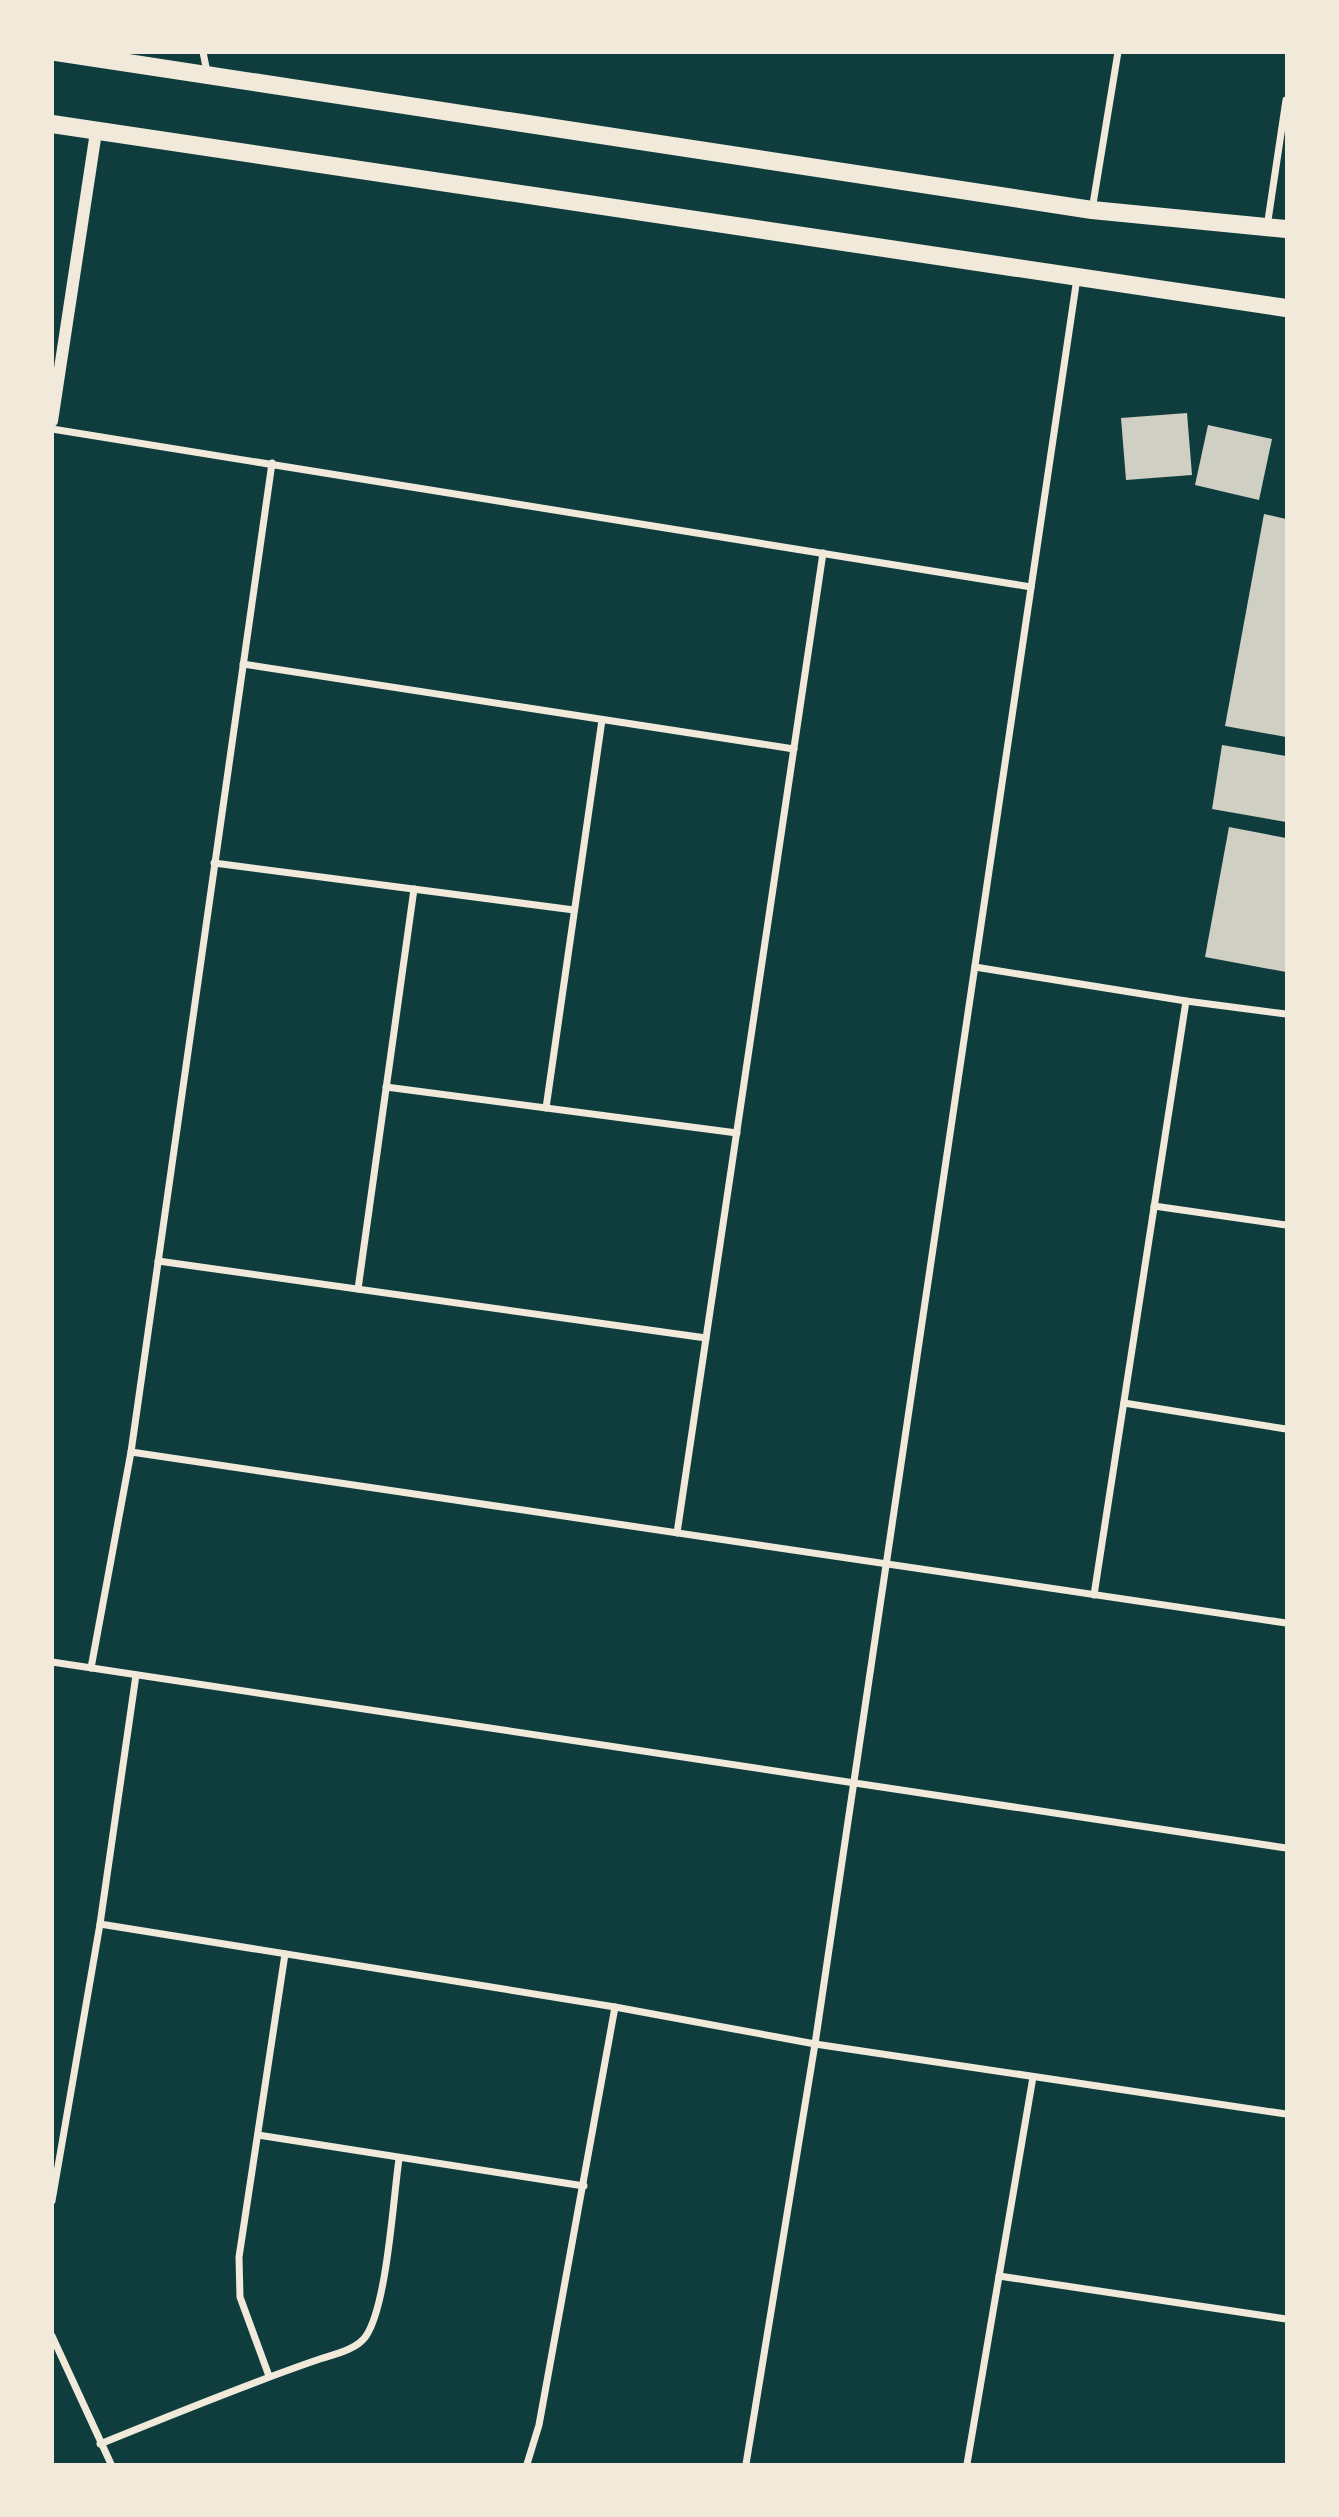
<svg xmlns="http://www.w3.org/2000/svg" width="1339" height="2517" font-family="Raleway,sans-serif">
  <rect width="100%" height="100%" fill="#0f3d3e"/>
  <!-- building -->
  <g fill="#cfcfc3">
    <polygon points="1187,413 1192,475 1126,480 1121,418"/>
    <polygon points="1208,425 1272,439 1259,500 1195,485"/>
    <polygon points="1264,514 1286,519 1286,737 1225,726"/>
    <polygon points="1222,745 1286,756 1286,822 1212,809"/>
    <polygon points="1229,827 1286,838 1286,972 1205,957"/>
  </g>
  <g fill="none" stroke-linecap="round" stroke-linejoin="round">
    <!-- minor -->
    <g stroke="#f1e9da" stroke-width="7">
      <polyline points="203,52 207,72"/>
      <polyline points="1092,210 1118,52"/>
      <polyline points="1267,227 1286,100"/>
      <polyline points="52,429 1031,587"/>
      <polyline points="243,664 794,749"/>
      <polyline points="214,863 574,910"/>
      <polyline points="975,967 1186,1001 1286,1014"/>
      <polyline points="386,1087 737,1133"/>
      <polyline points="546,1108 602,720"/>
      <polyline points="1154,1206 1286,1225"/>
      <polyline points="158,1261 706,1338"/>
      <polyline points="358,1289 414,889"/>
      <polyline points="1124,1403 1286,1429"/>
      <polyline points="131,1452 1286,1623"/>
      <polyline points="677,1533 823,553"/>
      <polyline points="1094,1595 1186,1001"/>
      <polyline points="52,1662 1286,1848"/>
      <polyline points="91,1668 131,1452 272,463"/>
      <polyline points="100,1924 615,2007 815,2044 1286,2114"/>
      <polyline points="258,2135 584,2186"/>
      <polyline points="52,2201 100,1924 136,1675"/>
      <polyline points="999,2276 1286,2319"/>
      <polyline points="52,2336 111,2464"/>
      <polyline points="269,2376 240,2297 239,2257 285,1954"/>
      <path d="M100,2444C171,2415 242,2386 314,2361C330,2355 356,2351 366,2336C387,2305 393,2200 399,2159"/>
      <polyline points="527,2464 539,2425 615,2007"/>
      <polyline points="746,2464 815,2044 1077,278"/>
      <polyline points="967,2464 1033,2077"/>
    </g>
    <!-- tertiary -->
    <polyline stroke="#f1e9da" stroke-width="12" points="52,421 96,132"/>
    <!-- primary -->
    <g stroke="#f1e9da" stroke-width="18">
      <polyline points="56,52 1092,210 1286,229"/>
      <polyline points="52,124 1286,308"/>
    </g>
  </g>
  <!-- border -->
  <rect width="1339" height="2517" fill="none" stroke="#f1e9da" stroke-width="108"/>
</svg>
